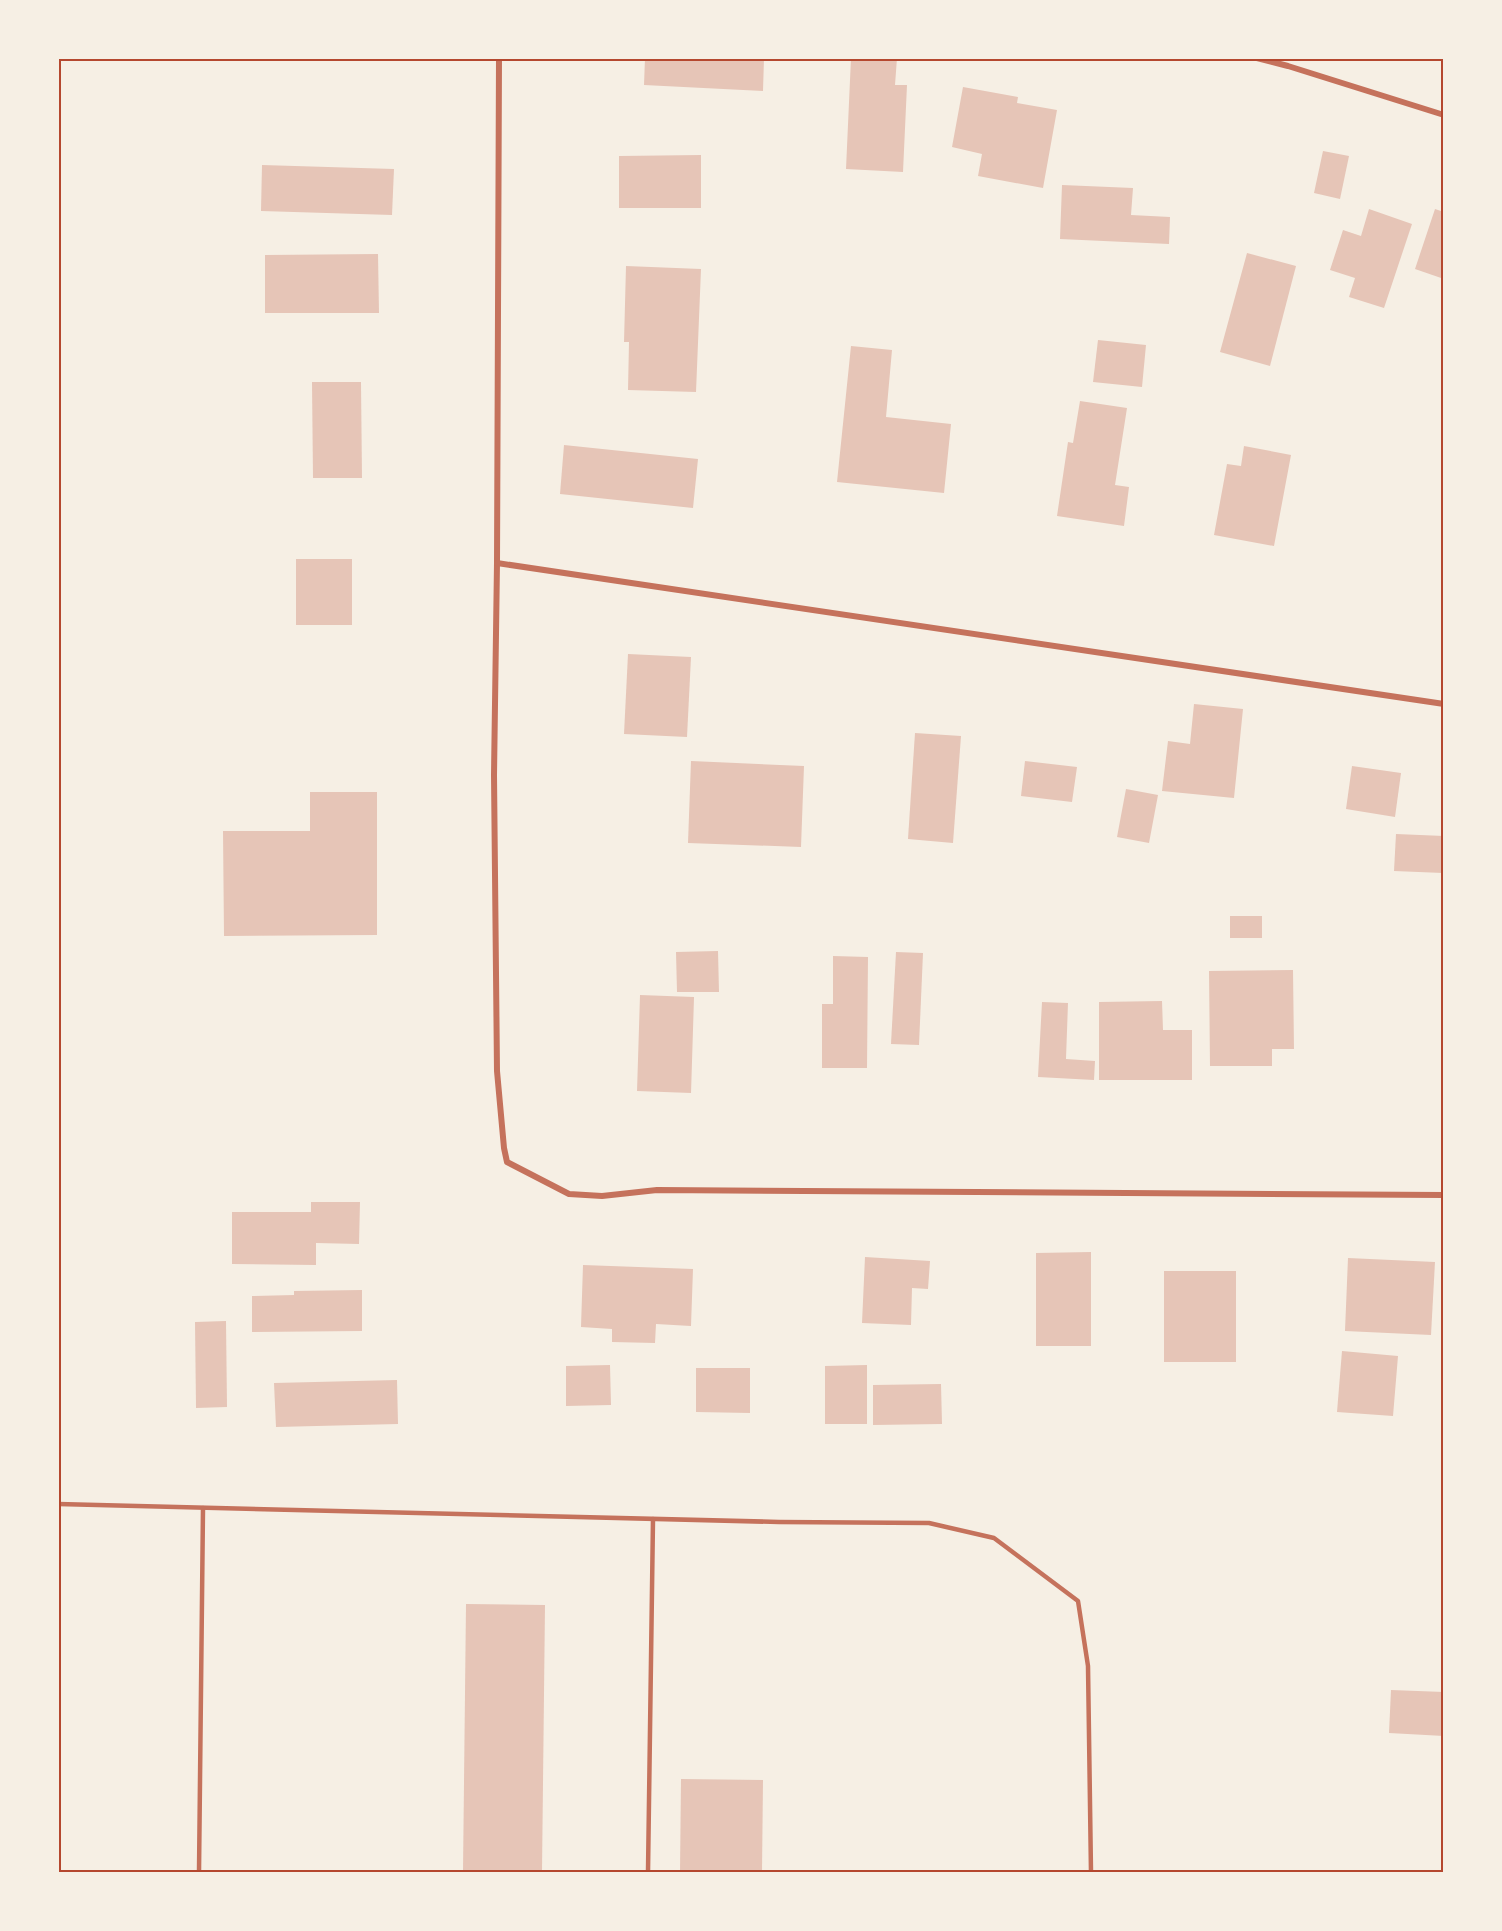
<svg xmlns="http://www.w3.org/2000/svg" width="1502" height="1931" font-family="'Public Sans',sans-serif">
  <rect width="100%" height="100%" fill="#f6efe4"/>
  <!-- building -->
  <g fill="#e6c5b7">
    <polygon points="645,58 764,58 763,91 644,85"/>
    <polygon points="851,58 897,58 895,85 907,85 903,172 846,169"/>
    <polygon points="963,87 1018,97 1017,103 1057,110 1043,188 978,176 982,154 952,147"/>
    <polygon points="1323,151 1349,156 1340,199 1314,193"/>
    <polygon points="701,155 701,208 619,208 619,156"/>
    <polygon points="262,165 394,169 392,215 261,211"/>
    <polygon points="1062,185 1133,188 1131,215 1170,217 1169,244 1060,239"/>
    <polygon points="1369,209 1412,224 1384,308 1349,297 1355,278 1330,270 1343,230 1361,236"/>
    <polygon points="1435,209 1444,212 1444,279 1415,269"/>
    <polygon points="1247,253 1296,266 1270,366 1220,352"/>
    <polygon points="378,254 379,313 265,313 265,255"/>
    <polygon points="626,266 701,269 696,392 628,390 629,342 624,342"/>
    <polygon points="1098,340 1146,345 1142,387 1093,382"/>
    <polygon points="851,346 892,350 886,417 951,424 944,493 837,482"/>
    <polygon points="312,382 361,382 362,478 313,478"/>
    <polygon points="1080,401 1127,408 1115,485 1129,487 1124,526 1057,516 1068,442 1073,443"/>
    <polygon points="564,445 698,459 693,508 560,494"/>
    <polygon points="1244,446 1291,455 1274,546 1214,535 1227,464 1241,466"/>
    <rect x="296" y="559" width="56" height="66"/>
    <polygon points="628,654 691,657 687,737 624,734"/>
    <polygon points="1194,704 1243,709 1234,798 1162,791 1168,741 1190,744"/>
    <polygon points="915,733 961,736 953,843 908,839"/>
    <polygon points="691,761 804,766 801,847 688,843"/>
    <polygon points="1025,761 1077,767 1072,802 1021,796"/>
    <polygon points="1352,766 1401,773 1395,817 1346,809"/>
    <polygon points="1126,789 1158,795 1149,843 1117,837"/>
    <polygon points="310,792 377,792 377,935 224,936 223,831 310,831"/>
    <polygon points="1396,834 1444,836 1443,873 1394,871"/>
    <rect x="1230" y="916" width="32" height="22"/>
    <polygon points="718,951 719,992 677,992 676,952"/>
    <polygon points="896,952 923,953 919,1045 891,1044"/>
    <polygon points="833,956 868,957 867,1068 822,1068 822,1004 833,1004"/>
    <polygon points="1293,970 1294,1049 1272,1049 1272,1066 1210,1066 1209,971"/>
    <polygon points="640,995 694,997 691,1093 637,1091"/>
    <polygon points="1162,1001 1163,1030 1192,1030 1192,1080 1099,1080 1099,1002"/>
    <polygon points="1042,1002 1068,1003 1066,1059 1095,1061 1094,1080 1038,1077"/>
    <polygon points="311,1202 360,1202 359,1244 316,1243 316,1265 232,1264 232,1212 311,1212"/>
    <polygon points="1091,1252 1091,1346 1036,1346 1036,1253"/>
    <polygon points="865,1257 930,1261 928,1289 912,1288 911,1325 862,1323"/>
    <polygon points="1348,1258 1435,1262 1431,1335 1345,1331"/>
    <polygon points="583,1265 693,1269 691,1326 656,1324 655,1343 612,1342 612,1329 581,1327"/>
    <rect x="1164" y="1271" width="72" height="91"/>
    <polygon points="362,1290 362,1331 252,1332 252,1296 294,1295 294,1291"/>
    <polygon points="226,1321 227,1407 196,1408 195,1322"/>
    <polygon points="1342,1351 1398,1356 1393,1416 1337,1412"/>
    <polygon points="610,1365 611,1405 566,1406 566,1366"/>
    <polygon points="867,1365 867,1424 825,1424 825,1366"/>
    <polygon points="696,1368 750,1368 750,1413 696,1412"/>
    <polygon points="397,1380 398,1424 276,1427 274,1383"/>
    <polygon points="941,1384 942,1424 873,1425 873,1385"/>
    <polygon points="466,1604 545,1605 542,1872 463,1872"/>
    <polygon points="1391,1690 1444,1692 1444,1736 1389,1733"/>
    <polygon points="681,1779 763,1780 762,1872 680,1872"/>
  </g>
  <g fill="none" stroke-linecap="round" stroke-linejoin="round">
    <!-- service -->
    <g stroke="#c5725c" stroke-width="4.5">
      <polyline points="58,1504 779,1522 929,1523 994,1538 1078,1601 1088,1666 1091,1872"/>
      <polyline points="199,1872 203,1508"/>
      <polyline points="648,1872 653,1519"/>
    </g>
    <!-- minor -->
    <g stroke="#c5725c" stroke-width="6">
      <polyline points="499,58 497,563 494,775 497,1071 504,1148 507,1162 569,1194 602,1196 657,1190 1444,1195"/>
      <polyline points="1257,58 1288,66 1444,115"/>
      <polyline points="497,563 1444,704"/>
    </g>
  </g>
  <!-- border -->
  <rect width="1502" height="1931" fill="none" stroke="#f6efe4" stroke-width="120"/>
  <rect x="60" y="60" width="1382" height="1811" fill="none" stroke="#b5482f" stroke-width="2"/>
</svg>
